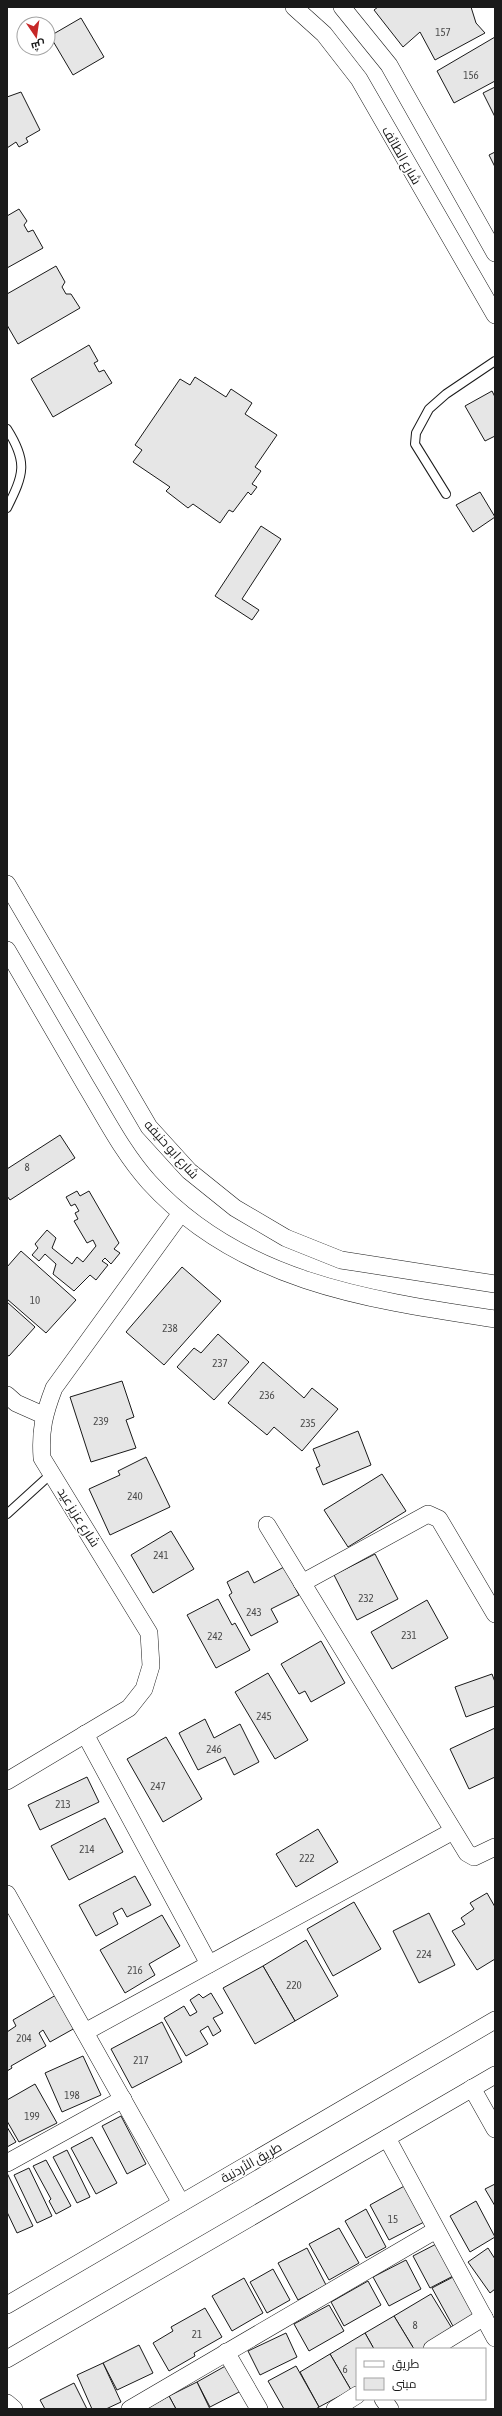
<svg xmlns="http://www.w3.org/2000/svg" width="502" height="2416" font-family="'Asap Condensed',Cairo,sans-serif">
  <rect width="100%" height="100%" fill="#fff"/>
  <!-- building -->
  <g fill="#e6e6e6" stroke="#1a1a1a">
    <polygon points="378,7 471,7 476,23 485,33 435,60 420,32 403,47 374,10"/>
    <polygon points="81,18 104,57 73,75 50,36"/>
    <polygon points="495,37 495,81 454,103 437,71"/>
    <polygon points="495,87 495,117 483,93"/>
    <polygon points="21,92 40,130 26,138 28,142 19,147 16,142 7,148 7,97"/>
    <polygon points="495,152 495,167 489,155"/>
    <polygon points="19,209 27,221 24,225 28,232 33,230 43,248 7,268 7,216"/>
    <polygon points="56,266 65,282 62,287 66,294 71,294 80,308 18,344 7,325 7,294"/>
    <polygon points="89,345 98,361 94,363 99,372 104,370 112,383 53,417 31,379"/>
    <polygon points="195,377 226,397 231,389 252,403 245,414 277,435 255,467 261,471 252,484 257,487 251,495 248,492 233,512 229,510 220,523 193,504 188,508 166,491 170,487 133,462 142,450 135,445 180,379 190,385"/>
    <polygon points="492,391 495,397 495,436 485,441 465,406"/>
    <polygon points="480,492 495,517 473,532 456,505"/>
    <polygon points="261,526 281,539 242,599 259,610 252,620 215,596"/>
    <polygon points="60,1135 75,1158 10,1200 7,1196 7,1169"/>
    <polygon points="77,1191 80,1196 89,1191 119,1243 114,1249 120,1253 111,1264 105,1258 102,1261 108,1265 96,1280 90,1275 74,1291 53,1274 56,1264 45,1254 39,1261 32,1255 38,1248 35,1244 47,1230 56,1238 52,1248 72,1264 77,1257 83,1262 96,1246 93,1240 87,1243 74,1221 78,1219 75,1213 79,1211 75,1204 71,1206 66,1197"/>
    <polygon points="21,1251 76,1300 46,1333 7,1299 7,1267"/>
    <polygon points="182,1267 221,1301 164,1365 126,1332"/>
    <polygon points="7,1302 35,1327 9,1356 7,1355"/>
    <polygon points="218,1334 249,1362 214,1400 177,1367 194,1348 201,1353"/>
    <polygon points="263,1362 304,1398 312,1388 338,1409 302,1451 274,1427 267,1435 228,1403"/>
    <polygon points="122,1381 134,1417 126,1420 136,1448 91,1462 70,1397"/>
    <polygon points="358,1431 371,1465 323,1485 316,1468 320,1466 313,1449"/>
    <polygon points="146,1457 170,1507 110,1535 89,1489 120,1475 118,1471"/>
    <polygon points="382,1474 406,1511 348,1547 324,1510"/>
    <polygon points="171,1531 194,1569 153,1593 131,1555"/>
    <polygon points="375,1554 398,1599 357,1620 334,1575"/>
    <polygon points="284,1567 299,1595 271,1609 278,1622 251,1636 229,1595 232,1593 227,1582 248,1571 254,1583"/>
    <polygon points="218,1599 232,1625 235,1623 250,1650 216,1668 187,1615"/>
    <polygon points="427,1600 448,1638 392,1669 371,1632"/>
    <polygon points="321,1641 345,1683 311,1702 305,1691 299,1694 281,1664"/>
    <polygon points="268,1673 308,1740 275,1759 235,1692"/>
    <polygon points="492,1674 495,1682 495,1706 466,1717 455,1687"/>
    <polygon points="205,1719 214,1738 240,1724 259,1762 234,1775 225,1757 198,1770 179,1733"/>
    <polygon points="495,1728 495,1777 469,1789 450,1749"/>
    <polygon points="166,1737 202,1799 163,1822 127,1759"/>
    <polygon points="87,1777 99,1802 40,1830 28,1805"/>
    <polygon points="105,1818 123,1852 69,1880 51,1846"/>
    <polygon points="318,1829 338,1862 296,1887 276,1854"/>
    <polygon points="135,1876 151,1905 127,1917 122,1908 113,1913 118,1924 96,1936 79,1905"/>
    <polygon points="487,1893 495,1907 495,1959 477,1970 452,1931 465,1924 461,1918 474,1909 470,1903"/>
    <polygon points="354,1902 381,1949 333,1976 307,1929"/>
    <polygon points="429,1913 455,1965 419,1983 393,1931"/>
    <polygon points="162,1915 180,1946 149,1964 155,1975 125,1993 100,1950"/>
    <polygon points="306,1940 338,1996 295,2021 263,1966"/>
    <polygon points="263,1966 295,2021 255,2044 223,1988"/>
    <polygon points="211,1993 223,2013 213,2018 221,2031 213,2036 208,2026 200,2031 208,2044 186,2056 164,2018 184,2006 190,2016 197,2012 190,2000 199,1994 203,1998"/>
    <polygon points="56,1995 75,2028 50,2042 43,2030 39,2033 46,2046 11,2066 12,2068 7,2071 7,2032 16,2026 13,2020"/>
    <polygon points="162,2022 182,2062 132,2088 111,2049"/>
    <polygon points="83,2056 101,2095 62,2112 45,2073"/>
    <polygon points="35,2084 57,2123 19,2142 7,2121 7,2100"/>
    <polygon points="121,2116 146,2164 127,2174 102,2126"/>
    <polygon points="7,2127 16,2142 7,2147"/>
    <polygon points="92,2137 117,2183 96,2194 71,2148"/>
    <polygon points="67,2150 90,2197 77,2203 53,2157"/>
    <polygon points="46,2160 71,2206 56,2214 49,2201 51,2199 33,2166"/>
    <polygon points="29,2168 52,2216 37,2223 14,2175"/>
    <polygon points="7,2173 33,2226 17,2233 7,2212"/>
    <polygon points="408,2184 428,2220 389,2240 370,2205"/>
    <polygon points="495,2184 495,2206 485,2189"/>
    <polygon points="476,2201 495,2237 470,2252 450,2216"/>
    <polygon points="366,2209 386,2247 366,2258 345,2221"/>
    <polygon points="339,2228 359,2263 329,2280 309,2244"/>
    <polygon points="440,2242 457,2274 430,2288 413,2256"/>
    <polygon points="307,2248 326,2285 298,2300 278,2263"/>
    <polygon points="488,2248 495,2259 495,2289 490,2293 468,2262"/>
    <polygon points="406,2260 421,2289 389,2306 373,2277"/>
    <polygon points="273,2269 290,2300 267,2313 250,2282"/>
    <polygon points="453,2277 475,2317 454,2328 432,2288"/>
    <polygon points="244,2278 263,2313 232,2331 212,2296"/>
    <polygon points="368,2281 381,2305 344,2326 331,2302"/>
    <polygon points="431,2294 453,2330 422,2349 414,2349 394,2316"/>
    <polygon points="329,2305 344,2331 309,2351 294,2324"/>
    <polygon points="205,2308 222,2337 194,2353 195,2356 169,2371 153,2343 173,2331 171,2327"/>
    <polygon points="394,2316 414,2349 374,2349 365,2333"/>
    <polygon points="286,2333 297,2357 260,2375 248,2351"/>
    <polygon points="365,2333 374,2349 357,2349 357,2386 351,2390 330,2354"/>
    <polygon points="139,2345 153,2373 117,2390 103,2363"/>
    <polygon points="330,2354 351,2390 319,2407 300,2372"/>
    <polygon points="103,2363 121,2402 106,2409 92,2409 77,2375"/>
    <polygon points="229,2364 243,2390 210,2407 197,2382"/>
    <polygon points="296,2366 319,2407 316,2409 284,2409 268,2381"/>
    <polygon points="197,2382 210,2409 176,2409 169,2396"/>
    <polygon points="74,2383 87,2409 45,2409 40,2400"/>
    <polygon points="169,2396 176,2409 146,2409"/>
  </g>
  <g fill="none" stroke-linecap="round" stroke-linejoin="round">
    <defs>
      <g id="service">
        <path d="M7,429C28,462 24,474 7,508"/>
        <polyline points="446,494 415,444 416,433 429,409 446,394 495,361"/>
        <polyline points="7,1514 51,1474"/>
      </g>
      <g id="minor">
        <polyline points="294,7 324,34 359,79 495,315"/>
        <polyline points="342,7 389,65 495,253"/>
        <polyline points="7,884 149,1127 189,1171 235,1208 286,1238 341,1260 495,1284"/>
        <path d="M7,950C33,995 60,1041 86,1086C106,1119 123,1153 149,1182C240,1282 369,1300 495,1319"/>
        <polyline points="7,1395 16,1403 43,1415"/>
        <polyline points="267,1525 467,1853 474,1857 495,1847"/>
        <polyline points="302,1583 428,1514 439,1519 495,1614"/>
        <polyline points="85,1734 209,1964"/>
        <path d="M7,1781L129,1708L144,1689L151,1666L149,1633L42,1458C40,1430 44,1414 54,1388L181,1213"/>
        <polyline points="7,1894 181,2203"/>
        <polyline points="85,2032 453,1831"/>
        <polyline points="472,2088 495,2129"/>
        <polyline points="387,2138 495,2338"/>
        <polyline points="7,2163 123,2099"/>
        <polyline points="7,2305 495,2020"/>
        <polyline points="432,2349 484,2317"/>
        <polyline points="226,2352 259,2409"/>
        <polyline points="7,2359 495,2075"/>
        <polyline points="383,2399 390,2409"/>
        <polyline points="7,2403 14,2409"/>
        <polyline points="130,2409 436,2230"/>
        <polyline points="335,2409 357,2395"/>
      </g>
    </defs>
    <!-- service casing -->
    <use href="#service" stroke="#1a1a1a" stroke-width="10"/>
    <!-- minor casing -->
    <use href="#minor" stroke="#1a1a1a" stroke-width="18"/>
    <!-- service -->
    <use href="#service" stroke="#fff" stroke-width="8"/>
    <!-- minor -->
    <use href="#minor" stroke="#fff" stroke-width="17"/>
  </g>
  <g text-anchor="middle" stroke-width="3" stroke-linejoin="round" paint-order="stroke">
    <!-- number labels -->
    <g font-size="11" fill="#4d4d4d">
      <text x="443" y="36">157</text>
      <text x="471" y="79">156</text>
      <text x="27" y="1171">8</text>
      <text x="35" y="1304">10</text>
      <text x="170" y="1332">238</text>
      <text x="220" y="1367">237</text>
      <text x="267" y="1399">236</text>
      <text x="101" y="1425">239</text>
      <text x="308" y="1427">235</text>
      <text x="135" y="1500">240</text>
      <text x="161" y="1559">241</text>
      <text x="366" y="1602">232</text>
      <text x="254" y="1616">243</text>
      <text x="409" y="1639">231</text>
      <text x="215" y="1640">242</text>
      <text x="264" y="1720">245</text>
      <text x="214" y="1753">246</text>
      <text x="158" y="1790">247</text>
      <text x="63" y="1808">213</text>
      <text x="87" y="1853">214</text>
      <text x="307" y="1862">222</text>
      <text x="424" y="1958">224</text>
      <text x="135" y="1974">216</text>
      <text x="294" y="1989">220</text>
      <text x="24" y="2042">204</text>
      <text x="141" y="2064">217</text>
      <text x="72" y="2099">198</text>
      <text x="32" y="2120">199</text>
      <text x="393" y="2223">15</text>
      <text x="415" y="2329">8</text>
      <text x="197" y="2338">21</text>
      <text x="345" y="2373">6</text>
    </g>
    <!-- street labels -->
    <g font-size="13" fill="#1a1a1a" stroke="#fff">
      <text transform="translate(402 155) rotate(60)" y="5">شارع الطائف</text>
      <text transform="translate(172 1149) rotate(48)" y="5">شارع ابو حنيفه</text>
      <text transform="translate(79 1517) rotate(58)" y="5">شارع عزيز عيد</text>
      <text transform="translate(251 2162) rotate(-30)" y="5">طريق الأردنية</text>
    </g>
  </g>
  <!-- border -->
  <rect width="502" height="2416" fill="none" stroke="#1a1a1a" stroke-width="16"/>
  <!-- legend -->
  <rect x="356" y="2348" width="130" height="52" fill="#ffffff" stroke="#a3a3a3"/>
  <rect x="364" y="2361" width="20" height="6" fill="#ffffff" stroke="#a3a3a3"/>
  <text x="392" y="2368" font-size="12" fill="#1a1a1a">طريق</text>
  <rect x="364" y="2378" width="20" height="12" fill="#e6e6e6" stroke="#a3a3a3"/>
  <text x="392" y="2388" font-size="12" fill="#1a1a1a">مبنى</text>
  <!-- north arrow -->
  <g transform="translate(36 36) rotate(167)"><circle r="19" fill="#ffffff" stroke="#a3a3a3"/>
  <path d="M0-3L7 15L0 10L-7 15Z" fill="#c62828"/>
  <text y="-6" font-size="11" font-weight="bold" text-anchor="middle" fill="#1a1a1a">ش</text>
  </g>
</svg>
